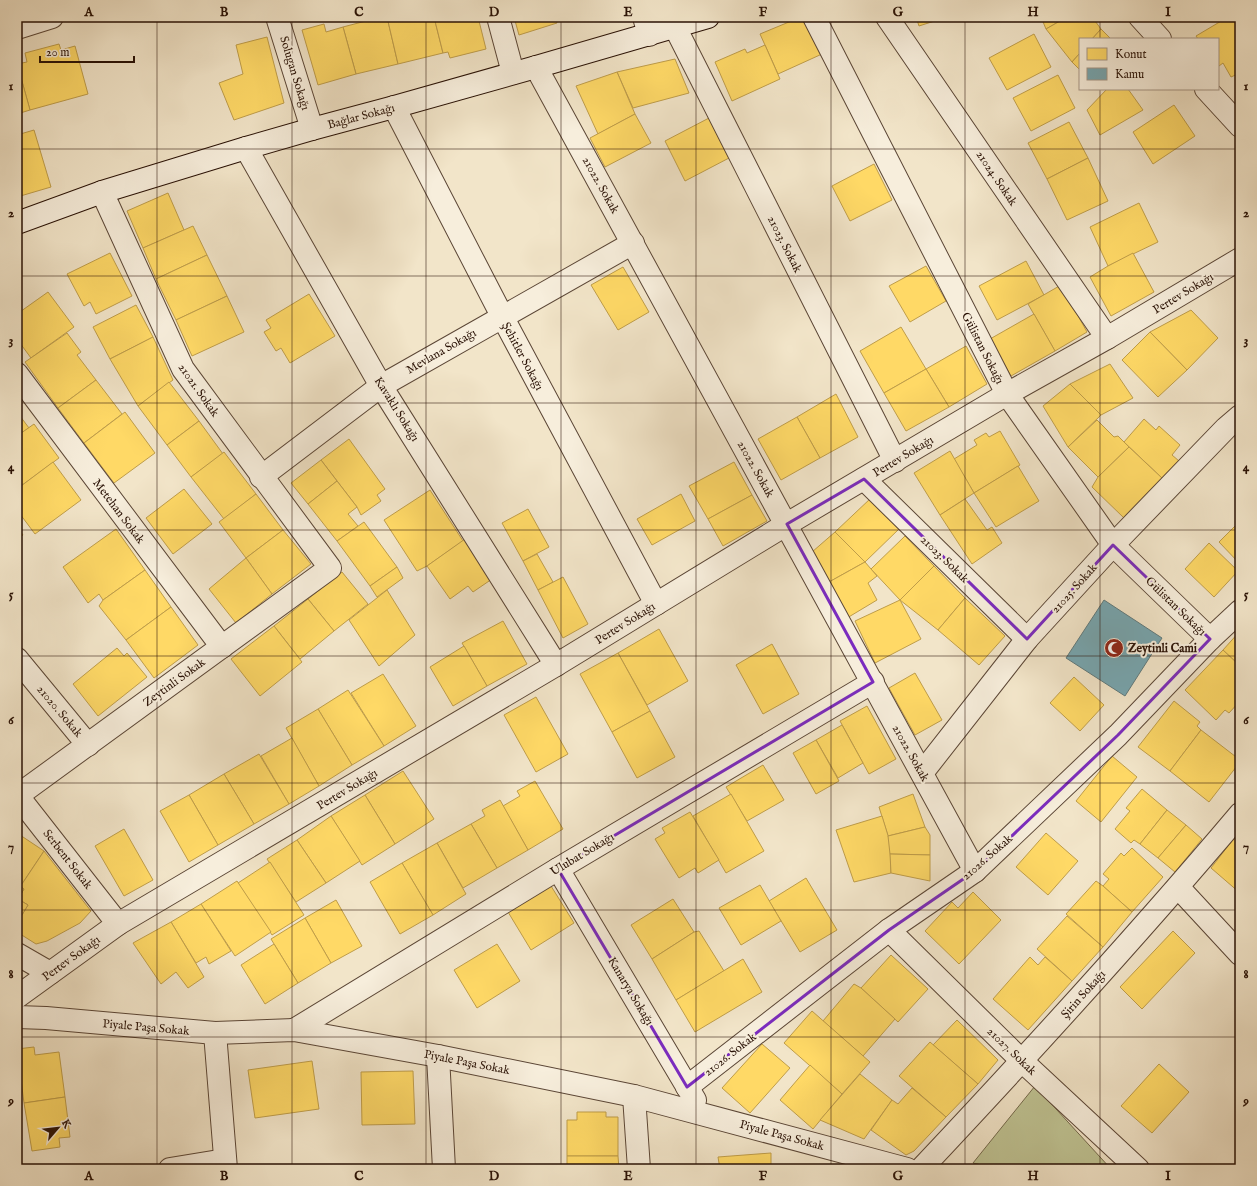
<svg xmlns="http://www.w3.org/2000/svg" width="1257" height="1186" font-family="'IM FELL English',serif">
  <rect width="100%" height="100%" fill="#f2e5c9"/>
  <filter id="stains"><feTurbulence type="fractalNoise" baseFrequency=".005" numOctaves="4"/><feColorMatrix values="0 0 0 0 .2 0 0 0 0 .09 0 0 0 0 .02 0 0 0 .5 -.17"/></filter>
  <radialGradient id="worn" r=".72"><stop offset=".6" stop-color="#630" stop-opacity="0"/><stop offset="1" stop-color="#630" stop-opacity=".3"/></radialGradient>
  <!-- green -->
  <polygon fill="#bfc393" stroke="#746a4c" points="1035,1086 1111,1169 999,1169 973,1163"/>
  <!-- homes -->
  <g fill="#ffd966" stroke="#bf9d49">
    <polygon points="381,17 387,17 398,64 356,74 343,27"/>
    <polygon points="387,17 434,17 443,53 398,64"/>
    <polygon points="434,17 478,17 486,49 450,58 448,52 443,53"/>
    <polygon points="514,17 555,17 557,23 519,35"/>
    <polygon points="801,17 804,17 822,54 778,74 760,34"/>
    <polygon points="916,17 947,17 919,26"/>
    <polygon points="1041,17 1067,17 1046,29"/>
    <polygon points="1067,17 1092,17 1101,29 1092,39 1080,39 1080,53 1072,62 1046,29"/>
    <polygon points="1228,17 1240,17 1240,73 1231,77 1223,63 1219,66 1218,64 1218,39 1198,39 1196,36"/>
    <polygon points="324,24 326,32 343,27 356,74 318,85 302,30"/>
    <polygon points="1101,29 1111,39 1092,39"/>
    <polygon points="1034,34 1051,67 1007,90 989,58"/>
    <polygon points="267,37 284,103 234,120 219,83 243,74 236,45"/>
    <polygon points="59,44 61,50 75,46 88,94 30,110 17,64 27,62 25,53"/>
    <polygon points="765,45 780,79 732,101 715,62 745,49 747,53"/>
    <polygon points="1080,53 1080,70 1072,62"/>
    <polygon points="675,59 689,93 633,108 617,72"/>
    <polygon points="17,63 30,110 17,114"/>
    <polygon points="617,72 635,114 598,134 576,86"/>
    <polygon points="1058,75 1075,108 1031,131 1013,98"/>
    <polygon points="1107,89 1128,89 1143,110 1100,135 1087,110"/>
    <polygon points="1174,105 1195,136 1153,164 1133,132"/>
    <polygon points="635,114 651,143 605,167 590,138"/>
    <polygon points="709,118 729,158 685,181 665,141"/>
    <polygon points="1069,122 1088,158 1047,179 1028,143"/>
    <polygon points="34,130 51,187 17,197 17,135"/>
    <polygon points="1088,158 1108,201 1067,220 1047,179"/>
    <polygon points="874,164 892,200 850,221 832,186"/>
    <polygon points="168,193 184,230 143,248 127,211"/>
    <polygon points="1139,203 1158,242 1108,266 1090,227"/>
    <polygon points="193,226 207,255 156,279 143,248"/>
    <polygon points="110,253 132,296 96,314 90,302 84,306 67,274"/>
    <polygon points="1133,253 1154,292 1111,316 1090,277 1108,266"/>
    <polygon points="207,255 227,296 176,320 156,279"/>
    <polygon points="1026,261 1044,295 997,320 979,286"/>
    <polygon points="926,266 946,301 910,322 889,286"/>
    <polygon points="623,267 649,312 618,330 591,285"/>
    <polygon points="1061,285 1087,332 1055,351 1028,304"/>
    <polygon points="48,292 74,327 31,358 17,339 17,314"/>
    <polygon points="309,294 335,336 290,363 281,348 276,351 264,332 271,328 266,320"/>
    <polygon points="227,296 244,332 192,356 176,320"/>
    <polygon points="136,305 153,337 110,359 93,327"/>
    <polygon points="1191,310 1218,338 1187,370 1150,332"/>
    <polygon points="1034,314 1055,351 1011,376 990,339"/>
    <polygon points="901,327 926,369 884,393 860,351"/>
    <polygon points="1150,332 1187,370 1158,397 1122,360"/>
    <polygon points="67,333 81,352 77,355 96,380 58,408 25,362"/>
    <polygon points="153,337 173,380 138,406 110,359"/>
    <polygon points="966,346 987,384 949,407 926,369"/>
    <polygon points="1110,364 1133,398 1101,415 1070,384"/>
    <polygon points="926,369 949,407 906,431 884,393"/>
    <polygon points="96,380 122,414 84,443 58,408"/>
    <polygon points="169,382 199,421 167,445 138,406"/>
    <polygon points="1070,384 1101,415 1068,447 1043,406"/>
    <polygon points="836,394 858,437 820,458 797,417"/>
    <polygon points="17,412 29,428 17,436"/>
    <polygon points="125,412 155,453 114,483 84,443"/>
    <polygon points="797,417 820,458 781,480 758,439"/>
    <polygon points="1144,419 1156,430 1159,426 1180,445 1172,455 1179,461 1163,479 1124,442"/>
    <polygon points="1097,420 1114,437 1118,436 1129,447 1098,477 1068,447"/>
    <polygon points="199,421 223,454 191,477 167,445"/>
    <polygon points="34,424 59,458 17,489 17,436"/>
    <polygon points="1000,431 1020,465 974,493 954,459 977,445 974,440 986,433 989,437"/>
    <polygon points="349,439 385,489 377,495 381,501 361,515 357,507 321,460"/>
    <polygon points="1129,447 1163,479 1124,518 1092,487 1098,477"/>
    <polygon points="950,451 974,493 940,515 914,473"/>
    <polygon points="224,452 256,494 224,519 191,477"/>
    <polygon points="321,460 337,481 308,504 291,483"/>
    <polygon points="53,462 81,500 35,534 17,510 17,489"/>
    <polygon points="734,462 752,495 708,519 689,486"/>
    <polygon points="1018,466 1039,501 996,527 974,493"/>
    <polygon points="337,481 357,507 348,514 358,526 337,541 308,504"/>
    <polygon points="184,489 212,524 173,554 146,518"/>
    <polygon points="430,490 463,541 427,566 417,571 384,520"/>
    <polygon points="256,494 283,530 246,558 219,522"/>
    <polygon points="681,494 695,521 652,545 637,519"/>
    <polygon points="752,495 767,521 723,546 708,519"/>
    <polygon points="871,498 900,528 865,562 835,532"/>
    <polygon points="965,499 987,530 992,527 1002,543 972,564 940,515"/>
    <polygon points="528,509 549,547 523,561 502,523"/>
    <polygon points="1240,521 1240,564 1219,542"/>
    <polygon points="364,522 397,567 370,586 337,541"/>
    <polygon points="17,527 23,535 17,540"/>
    <polygon points="116,529 145,570 103,600 99,594 88,603 63,567"/>
    <polygon points="283,530 311,564 272,594 246,558"/>
    <polygon points="835,532 865,562 829,582 812,552"/>
    <polygon points="905,536 934,566 900,600 871,569"/>
    <polygon points="465,539 492,579 473,592 468,586 450,599 427,566"/>
    <polygon points="1209,543 1238,571 1214,597 1185,569"/>
    <polygon points="537,554 553,582 538,590 523,561"/>
    <polygon points="246,558 272,594 236,623 209,589"/>
    <polygon points="865,562 877,576 868,583 877,600 847,618 829,582"/>
    <polygon points="934,566 965,598 938,630 900,600"/>
    <polygon points="397,567 403,578 377,597 370,586"/>
    <polygon points="145,570 171,607 126,640 99,606 103,600"/>
    <polygon points="342,572 368,604 334,631 308,599"/>
    <polygon points="563,577 588,624 563,638 538,590"/>
    <polygon points="387,590 415,635 379,666 349,620"/>
    <polygon points="965,598 1005,636 979,665 938,630"/>
    <polygon points="308,599 334,631 300,659 274,626"/>
    <polygon points="900,600 921,639 875,663 855,621"/>
    <polygon points="171,607 198,645 154,678 126,640"/>
    <polygon points="503,621 527,664 487,686 462,643"/>
    <polygon points="274,626 302,662 260,696 231,659"/>
    <polygon points="659,629 688,681 647,705 618,653"/>
    <polygon points="1240,631 1240,666 1223,650"/>
    <polygon points="772,644 799,694 763,714 736,665"/>
    <polygon points="464,646 487,686 453,706 430,667"/>
    <polygon points="117,648 124,656 127,653 147,677 98,716 73,684"/>
    <polygon points="1223,650 1240,666 1240,701 1229,713 1225,710 1216,720 1185,690"/>
    <polygon points="618,653 650,711 612,732 580,674"/>
    <polygon points="915,673 942,720 915,735 889,688"/>
    <polygon points="383,674 416,726 384,746 351,693"/>
    <polygon points="1074,677 1104,705 1080,731 1050,703"/>
    <polygon points="348,690 384,746 352,765 318,709"/>
    <polygon points="536,697 568,754 536,772 504,715"/>
    <polygon points="1174,701 1200,722 1197,726 1201,730 1170,771 1138,747"/>
    <polygon points="867,706 896,759 869,774 840,721"/>
    <polygon points="318,709 352,765 319,786 286,728"/>
    <polygon points="650,711 675,757 637,778 612,732"/>
    <polygon points="842,725 863,763 838,778 816,740"/>
    <polygon points="1201,730 1240,760 1240,762 1209,802 1170,771"/>
    <polygon points="292,738 319,786 289,804 261,756"/>
    <polygon points="816,740 839,781 816,794 793,753"/>
    <polygon points="259,754 289,804 254,824 224,774"/>
    <polygon points="1112,756 1137,777 1101,822 1076,801"/>
    <polygon points="763,765 784,800 747,821 726,787"/>
    <polygon points="403,771 434,819 395,844 365,795"/>
    <polygon points="224,774 254,824 218,845 189,795"/>
    <polygon points="535,781 563,829 528,850 503,806 520,796 517,791"/>
    <polygon points="1142,789 1167,810 1140,844 1134,840 1131,843 1115,829 1130,811 1126,808"/>
    <polygon points="731,794 764,851 726,873 693,816"/>
    <polygon points="913,794 925,827 888,836 879,807"/>
    <polygon points="189,795 218,845 189,862 160,811"/>
    <polygon points="365,795 395,844 362,865 331,816"/>
    <polygon points="500,800 528,850 497,868 471,824 485,816 482,810"/>
    <polygon points="1167,810 1186,825 1158,858 1140,844"/>
    <polygon points="690,812 719,860 698,873 695,868 679,878 655,839 665,833 662,828"/>
    <polygon points="331,816 360,861 326,883 297,840"/>
    <polygon points="882,816 890,842 891,873 854,882 836,830"/>
    <polygon points="471,824 497,868 463,888 437,843"/>
    <polygon points="1186,825 1202,839 1175,872 1158,858"/>
    <polygon points="925,827 930,835 930,855 890,854 888,836"/>
    <polygon points="124,829 153,880 124,896 95,846"/>
    <polygon points="17,833 44,851 20,887 17,884"/>
    <polygon points="1046,833 1078,861 1048,895 1016,867"/>
    <polygon points="1238,833 1240,835 1240,893 1211,868"/>
    <polygon points="297,840 326,883 296,902 267,859"/>
    <polygon points="437,843 466,894 433,915 402,863"/>
    <polygon points="1132,848 1163,877 1132,912 1103,886 1109,879 1103,874 1121,853 1124,856"/>
    <polygon points="44,851 91,911 80,923 47,941 36,944 17,932 17,923 28,905 18,899 24,889 20,887"/>
    <polygon points="890,854 930,855 930,881 891,873"/>
    <polygon points="270,862 304,915 272,935 238,883"/>
    <polygon points="402,863 433,915 400,934 370,882"/>
    <polygon points="806,878 837,930 800,952 769,901"/>
    <polygon points="237,881 271,932 235,956 201,904"/>
    <polygon points="1096,881 1103,886 1132,912 1103,947 1066,914"/>
    <polygon points="17,884 24,889 18,899 28,905 17,923"/>
    <polygon points="760,885 781,921 741,945 719,908"/>
    <polygon points="551,886 574,923 531,950 508,912"/>
    <polygon points="973,892 1001,920 959,964 925,931 952,902 958,908"/>
    <polygon points="673,899 694,932 652,959 631,925"/>
    <polygon points="336,900 362,946 331,963 305,918"/>
    <polygon points="201,904 231,951 209,964 206,957 196,963 171,922"/>
    <polygon points="1067,916 1103,947 1072,981 1037,949"/>
    <polygon points="305,918 331,963 298,983 271,939"/>
    <polygon points="171,922 204,977 188,988 176,972 161,984 133,943"/>
    <polygon points="699,931 724,971 676,1000 652,959 694,932"/>
    <polygon points="1173,931 1195,953 1142,1009 1120,987"/>
    <polygon points="274,944 298,983 265,1004 241,965"/>
    <polygon points="497,944 520,981 477,1008 454,970"/>
    <polygon points="891,955 928,989 898,1022 861,988"/>
    <polygon points="1030,957 1038,965 1045,957 1072,981 1028,1030 993,999"/>
    <polygon points="743,959 762,992 695,1032 676,1000"/>
    <polygon points="854,984 861,988 895,1019 863,1056 823,1021"/>
    <polygon points="812,1011 870,1062 842,1094 784,1043"/>
    <polygon points="957,1020 998,1060 978,1084 933,1045"/>
    <polygon points="930,1042 978,1084 946,1117 899,1076"/>
    <polygon points="762,1044 790,1068 750,1113 722,1088"/>
    <polygon points="34,1047 35,1055 59,1052 65,1097 24,1103 17,1049"/>
    <polygon points="312,1061 319,1109 255,1118 248,1070"/>
    <polygon points="1159,1064 1189,1092 1152,1133 1121,1106"/>
    <polygon points="810,1065 842,1094 813,1129 780,1100"/>
    <polygon points="413,1071 415,1124 362,1125 361,1072"/>
    <polygon points="860,1074 892,1100 864,1139 820,1120"/>
    <polygon points="912,1088 946,1117 914,1151 906,1155 871,1130 892,1100 898,1104"/>
    <polygon points="65,1097 70,1137 59,1138 60,1147 32,1151 24,1103"/>
    <polygon points="577,1112 606,1112 606,1117 618,1117 618,1156 567,1156 567,1120 577,1120"/>
    <polygon points="771,1153 771,1169 720,1169 718,1157"/>
    <polygon points="567,1156 618,1156 619,1169 567,1169"/>
  </g>
  <!-- public -->
  <polygon fill="#76a5af" stroke="#5f797c" points="1104,600 1162,638 1125,696 1066,658"/>
  <g fill="none" stroke-linecap="round" stroke-linejoin="round">
    <defs>
      <g id="street">
        <polyline points="277,17 312,129"/>
        <polyline points="498,17 513,73"/>
        <polyline points="644,17 649,35"/>
        <polyline points="814,17 1007,394 1113,545 1210,639"/>
        <polyline points="887,17 1107,338"/>
        <polyline points="1140,17 1160,39"/>
        <polyline points="675,27 895,461"/>
        <polyline points="17,28 52,17"/>
        <polyline points="536,67 975,871"/>
        <polyline points="1206,89 1240,126"/>
        <polyline points="394,107 502,316 656,604"/>
        <polyline points="246,148 381,386 556,665"/>
        <polyline points="17,374 222,647"/>
        <polyline points="261,477 381,386 633,243"/>
        <polyline points="864,479 1027,639"/>
        <polyline points="17,659 88,745"/>
        <polyline points="922,773 1027,639 1113,545 1226,428 1240,416"/>
        <polyline points="17,795 118,924"/>
        <polyline points="17,796 330,568 183,369 102,192"/>
        <polyline points="558,869 695,1100"/>
        <polyline points="1178,887 1240,954"/>
        <polyline points="889,930 1022,1061 1138,1169"/>
        <polyline points="17,954 50,973"/>
        <polyline points="17,997 118,924 556,665 787,524 1007,394 1107,338 1240,259"/>
        <polyline points="17,1017 46,1018 215,1033 294,1030 438,1056 634,1096 907,1169"/>
        <polyline points="294,1030 558,869 873,682"/>
        <polyline points="215,1033 226,1169"/>
        <polyline points="438,1056 444,1169"/>
        <polyline points="687,1087 889,930 975,871 1118,735 1210,639 1240,611"/>
        <polyline points="634,1096 639,1169"/>
        <polyline points="170,1169 225,1160"/>
        <path d="M921,1169C1030,1053 1137,936 1240,814"/>
      </g>
      <polyline id="secondary" points="17,223 102,192 246,148 312,129 394,107 536,67 708,17"/>
    </defs>
    <!-- street casing -->
    <use href="#street" stroke="#5b4636" stroke-width="24"/>
    <!-- secondary casing -->
    <use href="#secondary" stroke="#291105" stroke-width="24"/>
    <!-- street -->
    <use href="#street" stroke="#f7eedc" stroke-width="22"/>
    <!-- secondary -->
    <use href="#secondary" stroke="#f7eedc" stroke-width="22"/>
  </g>
  <!-- marked area -->
  <path fill="none" stroke="#7b2cbf" stroke-width="3" stroke-linejoin="round" d="M864,479L1027,639L1113,545L1210,639L1118,735L975,871L889,930L687,1087L558,869L873,682L787,524Z"/>
  <!-- grid -->
  <path fill="none" stroke="#291105" stroke-width="1" stroke-opacity="0.55" d="M157,17V1169M292,17V1169M426,17V1169M561,17V1169M696,17V1169M831,17V1169M965,17V1169M1100,17V39M1100,89V1169M17,149H1240M17,276H1240M17,403H1240M17,530H1240M17,656H1240M17,783H1240M17,910H1240M17,1037H1240"/>
  <!-- icons -->
  <defs>
    <symbol id="mosque-disc" viewBox="-11 -11 22 22"><circle r="9.5" fill="#8f2418" stroke="#f7eedc"/><path d="M3.5-4.9A6 6 0 1 0 3.5 4.9A5 5 0 1 1 3.5-4.9Z" fill="#fff"/></symbol>
  </defs>
  <g fill-rule="evenodd">
    <use href="#mosque-disc" x="1103" y="637" width="22" height="22"/>
  </g>
  <g text-anchor="middle" stroke-width="4" stroke-linejoin="round" paint-order="stroke">
    <!-- street labels -->
    <g font-size="12" fill="#291105" stroke="#f7eedc">
      <text transform="translate(295 73) rotate(73)" y="4">Solugan Sokağı</text>
      <text transform="translate(361 116) rotate(-15)" y="4">Bağlar Sokağı</text>
      <text transform="translate(997 178) rotate(56)" y="4">21024. Sokak</text>
      <text transform="translate(601 185) rotate(61)" y="4">21022. Sokak</text>
      <text transform="translate(785 244) rotate(63)" y="4">21023. Sokak</text>
      <text transform="translate(1183 293) rotate(-31)" y="4">Pertev Sokağı</text>
      <text transform="translate(983 348) rotate(63)" y="4">Gülistan Sokağı</text>
      <text transform="translate(441 351) rotate(-30)" y="4">Mevlana Sokağı</text>
      <text transform="translate(523 356) rotate(62)" y="4">Şehitler Sokağı</text>
      <text transform="translate(199 390) rotate(55)" y="4">21021. Sokak</text>
      <text transform="translate(397 409) rotate(58)" y="4">Kavaklı Sokağı</text>
      <text transform="translate(903 456) rotate(-31)" y="4">Pertev Sokağı</text>
      <text transform="translate(756 469) rotate(61)" y="4">21022. Sokak</text>
      <text transform="translate(119 511) rotate(53)" y="4">Metehan Sokak</text>
      <text transform="translate(945 559) rotate(44)" y="4">21023. Sokak</text>
      <text transform="translate(1074 588) rotate(-48)" y="4">21025. Sokak</text>
      <text transform="translate(1176 606) rotate(44)" y="4">Gülistan Sokağı</text>
      <text transform="translate(625 623) rotate(-32)" y="4">Pertev Sokağı</text>
      <text transform="translate(174 682) rotate(-36)" y="4">Zeytinli Sokak</text>
      <text transform="translate(60 711) rotate(50)" y="4">21020. Sokak</text>
      <text transform="translate(911 753) rotate(61)" y="4">21022. Sokak</text>
      <text transform="translate(347 789) rotate(-31)" y="4">Pertev Sokağı</text>
      <text transform="translate(582 854) rotate(-31)" y="4">Ulubat Sokağı</text>
      <text transform="translate(987 857) rotate(-41)" y="4">21026. Sokak</text>
      <text transform="translate(68 859) rotate(52)" y="4">Serbent Sokak</text>
      <text transform="translate(71 958) rotate(-36)" y="4">Pertev Sokağı</text>
      <text transform="translate(631 991) rotate(59)" y="4">Kanarya Sokağı</text>
      <text transform="translate(1083 994) rotate(-48)" y="4">Şirin Sokağı</text>
      <text transform="translate(146 1027) rotate(5)" y="4">Piyale Paşa Sokak</text>
      <text transform="translate(1012 1051) rotate(44)" y="4">21027. Sokak</text>
      <text transform="translate(730 1054) rotate(-38)" y="4">21026. Sokak</text>
      <text transform="translate(467 1062) rotate(11)" y="4">Piyale Paşa Sokak</text>
      <text transform="translate(782 1135) rotate(15)" y="4">Piyale Paşa Sokak</text>
    </g>
    <!-- poi labels -->
    <g font-size="12" font-weight="bold" fill="#291105" stroke="#f7eedc" text-anchor="start">
      <text x="1128" y="652">Zeytinli Cami</text>
    </g>
  </g>
  <!-- margin -->
  <rect width="1257" height="1186" fill="none" stroke="#f2e5c9" stroke-width="44"/>
  <!-- legend -->
  <rect x="1079" y="38" width="140" height="52" fill="#f7eedc" stroke="#a59686"/>
  <rect x="1087" y="48" width="20" height="12" fill="#ffd966" stroke="#a59686"/>
  <text x="1115" y="58" font-size="12" fill="#291105">Konut</text>
  <rect x="1087" y="68" width="20" height="12" fill="#76a5af" stroke="#a59686"/>
  <text x="1115" y="78" font-size="12" fill="#291105">Kamu</text>
  <!-- north arrow -->
  <g transform="translate(58 1128) rotate(62)" stroke="#f7eedc" stroke-width="3" paint-order="stroke">
  <path d="M0-3L7 15L0 10L-7 15Z" fill="#291105"/>
  <text y="-6" font-size="11" font-weight="bold" text-anchor="middle" fill="#291105">K</text>
  </g>
  <!-- scale -->
  <path d="M40 56v6h94v-6" fill="none" stroke="#291105" stroke-width="2"/>
  <text x="46" y="56" font-size="12" fill="#291105" stroke="#f7eedc" stroke-width="3" paint-order="stroke">20 m</text>
  <rect x="22" y="22" width="1213" height="1142" fill="none" stroke="#291105" stroke-width="1.5"/>
  <g font-size="13" text-anchor="middle" font-weight="bold" fill="#291105">
    <text x="89" y="16">A</text>
    <text x="224" y="16">B</text>
    <text x="359" y="16">C</text>
    <text x="494" y="16">D</text>
    <text x="628" y="16">E</text>
    <text x="763" y="16">F</text>
    <text x="898" y="16">G</text>
    <text x="1033" y="16">H</text>
    <text x="1168" y="16">I</text>
    <text x="11" y="90">1</text>
    <text x="1246" y="90">1</text>
    <text x="11" y="217">2</text>
    <text x="1246" y="217">2</text>
    <text x="11" y="344">3</text>
    <text x="1246" y="344">3</text>
    <text x="11" y="471">4</text>
    <text x="1246" y="471">4</text>
    <text x="11" y="598">5</text>
    <text x="1246" y="598">5</text>
    <text x="11" y="724">6</text>
    <text x="1246" y="724">6</text>
    <text x="11" y="851">7</text>
    <text x="1246" y="851">7</text>
    <text x="11" y="978">8</text>
    <text x="1246" y="978">8</text>
    <text x="11" y="1105">9</text>
    <text x="1246" y="1105">9</text>
    <text x="89" y="1180">A</text>
    <text x="224" y="1180">B</text>
    <text x="359" y="1180">C</text>
    <text x="494" y="1180">D</text>
    <text x="628" y="1180">E</text>
    <text x="763" y="1180">F</text>
    <text x="898" y="1180">G</text>
    <text x="1033" y="1180">H</text>
    <text x="1168" y="1180">I</text>
  </g>
  <rect width="100%" height="100%" filter="url(#stains)"/>
  <rect width="100%" height="100%" fill="url(#worn)"/>
</svg>
